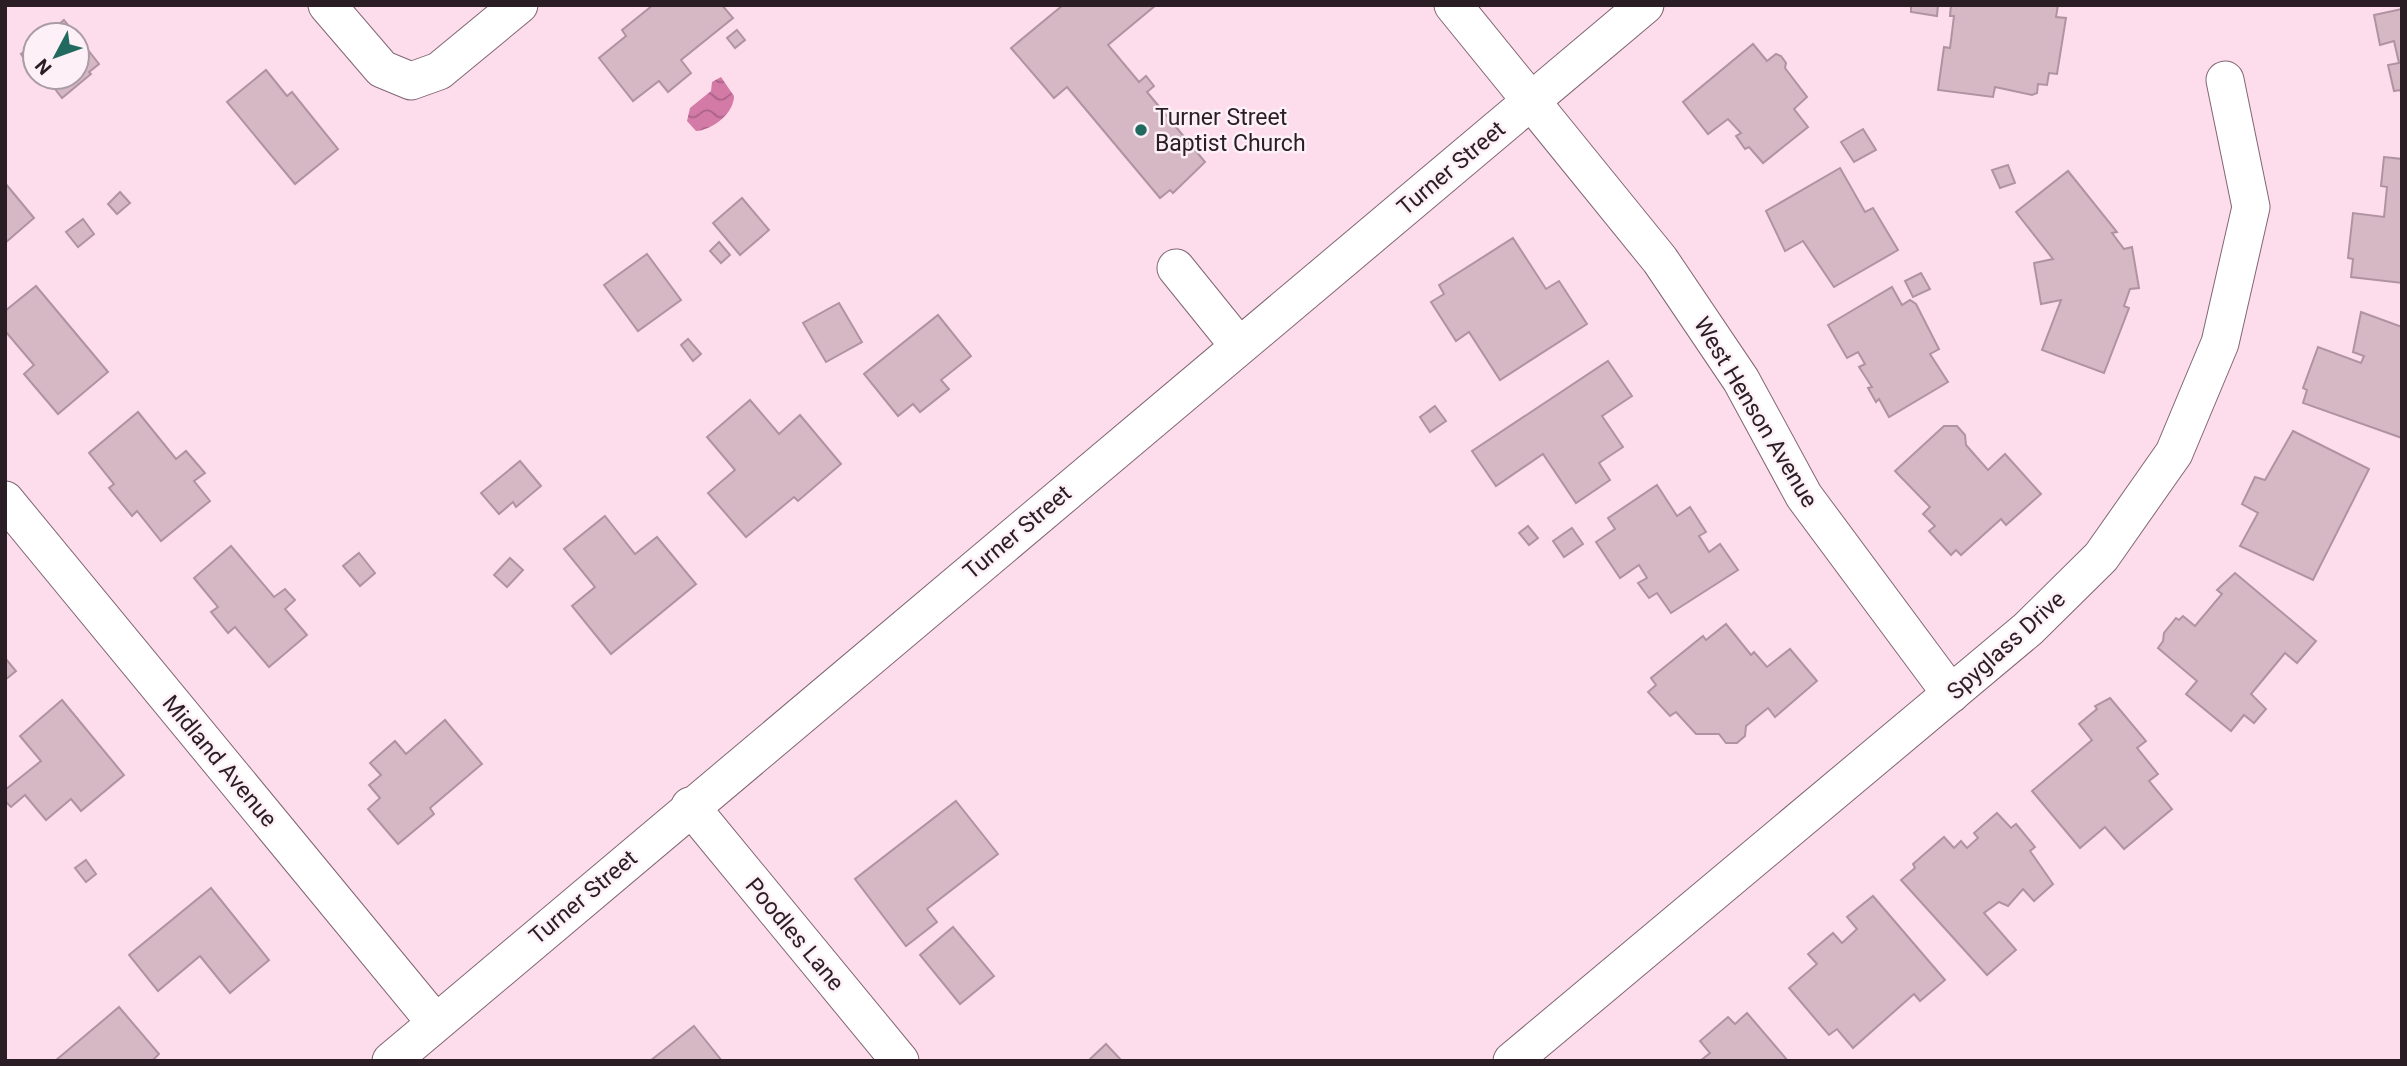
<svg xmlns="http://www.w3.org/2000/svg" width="2407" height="1066" font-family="Roboto,sans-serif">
  <defs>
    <pattern id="water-waves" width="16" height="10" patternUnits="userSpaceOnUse" patternTransform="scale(1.75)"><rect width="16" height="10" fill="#d37aa7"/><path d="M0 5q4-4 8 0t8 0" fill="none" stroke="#ab6388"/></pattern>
  </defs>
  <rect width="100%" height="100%" fill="#fdddeb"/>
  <!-- water -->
  <path fill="url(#water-waves)" d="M721,77L734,96C734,113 713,130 696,131L687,121L690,108L711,91L712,82Z"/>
  <!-- building -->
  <g fill="#d6b8c5" stroke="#b093a0" stroke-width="2">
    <polygon points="653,5 722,5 733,18 681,60 691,73 668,92 659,81 633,101 599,58 626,36 622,30"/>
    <polygon points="1063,5 1156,5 1108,45 1139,82 1146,76 1154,86 1147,92 1205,162 1173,193 1170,190 1160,198 1067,87 1054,98 1011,48"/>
    <polygon points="1911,5 1938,5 1937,16 1911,12"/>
    <polygon points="1951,5 2058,5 2056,17 2066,18 2057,74 2049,73 2047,85 2038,84 2037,93 2032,95 1995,87 1993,97 1938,90 1944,47 1950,48 1954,16 1950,16"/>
    <polygon points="2402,9 2402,95 2400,90 2394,91 2388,65 2399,63 2394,41 2380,45 2374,15"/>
    <polygon points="64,20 76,35 46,35"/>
    <polygon points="737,30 745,40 735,48 727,38"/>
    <polygon points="77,36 99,64 89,72 91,74 62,98 48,80 42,84 36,77 77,77"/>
    <polygon points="35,43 35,76 21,54"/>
    <polygon points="1753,44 1767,61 1776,54 1781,56 1786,63 1785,68 1807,97 1794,109 1808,127 1763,163 1749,147 1745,149 1736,136 1741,133 1728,119 1708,134 1683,102"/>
    <polygon points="266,70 287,96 292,92 338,149 295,184 227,102"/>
    <polygon points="1863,129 1876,150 1854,162 1841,142"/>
    <polygon points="2384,157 2402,159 2402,283 2351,277 2353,259 2348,258 2353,213 2384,217 2387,187 2381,186"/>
    <polygon points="2008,165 2015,183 2000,188 1992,170"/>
    <polygon points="1840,168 1865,212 1873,208 1898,250 1834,287 1803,241 1785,251 1766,211"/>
    <polygon points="2068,171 2117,232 2112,233 2124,249 2132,247 2139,288 2130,289 2124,306 2129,308 2104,373 2042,350 2061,300 2041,304 2034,263 2053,259 2016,212"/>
    <polygon points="5,183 34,218 5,243"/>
    <polygon points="120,192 130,203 117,214 108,204"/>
    <polygon points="742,198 769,230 740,255 713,223"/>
    <polygon points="83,219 94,234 78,247 66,232"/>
    <polygon points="1513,238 1546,289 1559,281 1587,324 1500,380 1469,332 1456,341 1431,302 1444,294 1439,285"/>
    <polygon points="719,242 730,255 721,263 710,251"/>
    <polygon points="647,254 681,300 638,331 604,285"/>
    <polygon points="1921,273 1930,289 1913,297 1905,281"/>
    <polygon points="36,286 108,372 58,414 24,374 34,365 5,331 5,311"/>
    <polygon points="1892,287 1902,305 1910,300 1916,304 1939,349 1930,354 1948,382 1889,417 1879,399 1876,402 1868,388 1872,387 1859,367 1865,364 1858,352 1847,358 1828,325"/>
    <polygon points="839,303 862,342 826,362 803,323"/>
    <polygon points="2361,312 2402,327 2402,438 2303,403 2307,390 2303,388 2318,347 2361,363 2364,356 2353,352"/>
    <polygon points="938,315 971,356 941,380 949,389 920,412 913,404 898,416 864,374"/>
    <polygon points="688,339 701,354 693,361 681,345"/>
    <polygon points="1608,361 1632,396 1602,416 1623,447 1599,463 1610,480 1576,503 1543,454 1496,486 1472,451"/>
    <polygon points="750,400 779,434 800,415 841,464 798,501 794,497 746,537 708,493 735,470 707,437"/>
    <polygon points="1435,406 1446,421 1430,432 1420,417"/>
    <polygon points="138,412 176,459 186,451 205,473 194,481 210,501 161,541 137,511 132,516 109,488 114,484 89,453"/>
    <polygon points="1944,426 1957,426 1965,435 1966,445 1988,470 2005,454 2041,494 2006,525 2001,519 1961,555 1956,550 1951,555 1929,531 1935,526 1923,514 1930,507 1895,471"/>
    <polygon points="2293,431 2369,469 2313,580 2240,546 2258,513 2242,504 2255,477 2265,480"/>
    <polygon points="520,461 541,486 516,507 513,502 499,514 481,493"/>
    <polygon points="1657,485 1677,516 1690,507 1706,532 1699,536 1709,552 1720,544 1738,570 1671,613 1657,593 1649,598 1638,583 1647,578 1639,565 1620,578 1596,542 1615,529 1608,518"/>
    <polygon points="605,516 635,554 657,537 696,584 611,654 572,606 595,587 564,549"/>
    <polygon points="1528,526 1538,538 1529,545 1519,533"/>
    <polygon points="1572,528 1583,544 1564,557 1553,541"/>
    <polygon points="231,546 274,597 285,589 295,600 285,609 307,635 269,667 235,627 228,633 211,612 218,607 194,578"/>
    <polygon points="359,553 375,573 360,586 343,566"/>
    <polygon points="510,558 523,570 507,587 494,575"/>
    <polygon points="2235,573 2316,641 2297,663 2285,653 2251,694 2266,709 2254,723 2244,715 2231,731 2186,694 2197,681 2158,648 2163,641 2164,633 2176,618 2179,620 2183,616 2195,626 2222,594 2217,590"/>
    <polygon points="1726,624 1751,655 1754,652 1767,667 1790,649 1817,681 1775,717 1768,708 1746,726 1745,736 1737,743 1726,743 1719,734 1696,734 1676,712 1670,716 1648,692 1656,685 1651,678 1703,636 1706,640"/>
    <polygon points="5,658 16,671 5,680"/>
    <polygon points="2110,698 2146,741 2137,748 2158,774 2149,781 2172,809 2124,849 2105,827 2080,848 2032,791 2092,740 2079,724 2097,709 2095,706"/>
    <polygon points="62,700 124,775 81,811 71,799 46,820 25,795 11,807 5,801 5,790 41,761 20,736"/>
    <polygon points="445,720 482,764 430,808 434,814 398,844 368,809 380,798 369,785 381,775 370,763 395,741 406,754"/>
    <polygon points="956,801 998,854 927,909 937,922 906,946 855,879"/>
    <polygon points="1997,813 2011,828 2016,824 2035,847 2030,851 2053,884 2034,901 2023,889 2008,906 1999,902 1984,913 2016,950 1987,975 1901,880 1915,868 1913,864 1944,837 1954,848 1961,841 1967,848 1978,838 1974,833"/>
    <polygon points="86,860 96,874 86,882 75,868"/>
    <polygon points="211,888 269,960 230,993 200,956 158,991 129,955"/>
    <polygon points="1873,896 1945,980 1920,1001 1914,994 1853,1048 1837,1029 1829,1035 1789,988 1817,964 1808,954 1833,933 1842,943 1857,929 1847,917"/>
    <polygon points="953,927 994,976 960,1004 920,955"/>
    <polygon points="119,1007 159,1054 152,1061 55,1061"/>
    <polygon points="1747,1013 1788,1061 1700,1061 1710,1053 1700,1041 1728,1017 1735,1024"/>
    <polygon points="694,1026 722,1061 650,1061"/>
    <polygon points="1106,1044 1122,1061 1088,1061"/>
  </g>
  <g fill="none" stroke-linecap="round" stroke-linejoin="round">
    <defs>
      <g id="minor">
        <polyline points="327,5 382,69 411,81 439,71 519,5"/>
        <polyline points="1453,5 1660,260 1741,380 1804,496 1951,694"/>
        <polyline points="1176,268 1239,346"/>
        <polyline points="5,500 435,1022"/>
        <polyline points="690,806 900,1061"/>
        <polyline points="391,1061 1645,5"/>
        <polyline points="1512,1061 2028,629 2101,557 2174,453 2220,343 2251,207 2225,80"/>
      </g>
    </defs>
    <!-- minor casing -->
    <use href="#minor" stroke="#826673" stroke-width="39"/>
    <!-- minor -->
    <use href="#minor" stroke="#fff" stroke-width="37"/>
  </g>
  <!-- markers -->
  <circle fill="#226a60" stroke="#fdf0f6" stroke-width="2.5" cx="1141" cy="130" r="7"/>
  <g text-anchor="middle" stroke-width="5" stroke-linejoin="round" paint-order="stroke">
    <!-- poi labels -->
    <g font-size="23" fill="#2a1e24" stroke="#fdf0f6" text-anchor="start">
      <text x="1155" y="125">Turner Street<tspan x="1155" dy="26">Baptist Church</tspan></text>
    </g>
    <!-- street labels -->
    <g font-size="23" fill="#2a1e24" stroke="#fdf0f6">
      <text transform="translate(1451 168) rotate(-40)" y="8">Turner Street</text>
      <text transform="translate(1756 412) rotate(59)" y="8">West Henson Avenue</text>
      <text transform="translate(1017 532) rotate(-40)" y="8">Turner Street</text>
      <text transform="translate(2006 645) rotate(-42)" y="8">Spyglass Drive</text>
      <text transform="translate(220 761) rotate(50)" y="8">Midland Avenue</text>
      <text transform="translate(583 897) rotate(-40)" y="8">Turner Street</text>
      <text transform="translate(795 934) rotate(50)" y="8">Poodles Lane</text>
    </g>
  </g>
  <!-- border -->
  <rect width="2407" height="1066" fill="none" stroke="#2a1e24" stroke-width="14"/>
  <!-- north arrow -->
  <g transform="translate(56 56) rotate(229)"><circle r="33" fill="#fdf0f6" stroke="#a99ca2" stroke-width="2"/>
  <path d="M0-5L12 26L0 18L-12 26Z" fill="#226a60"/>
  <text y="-10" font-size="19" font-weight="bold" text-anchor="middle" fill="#2a1e24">N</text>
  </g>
</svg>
